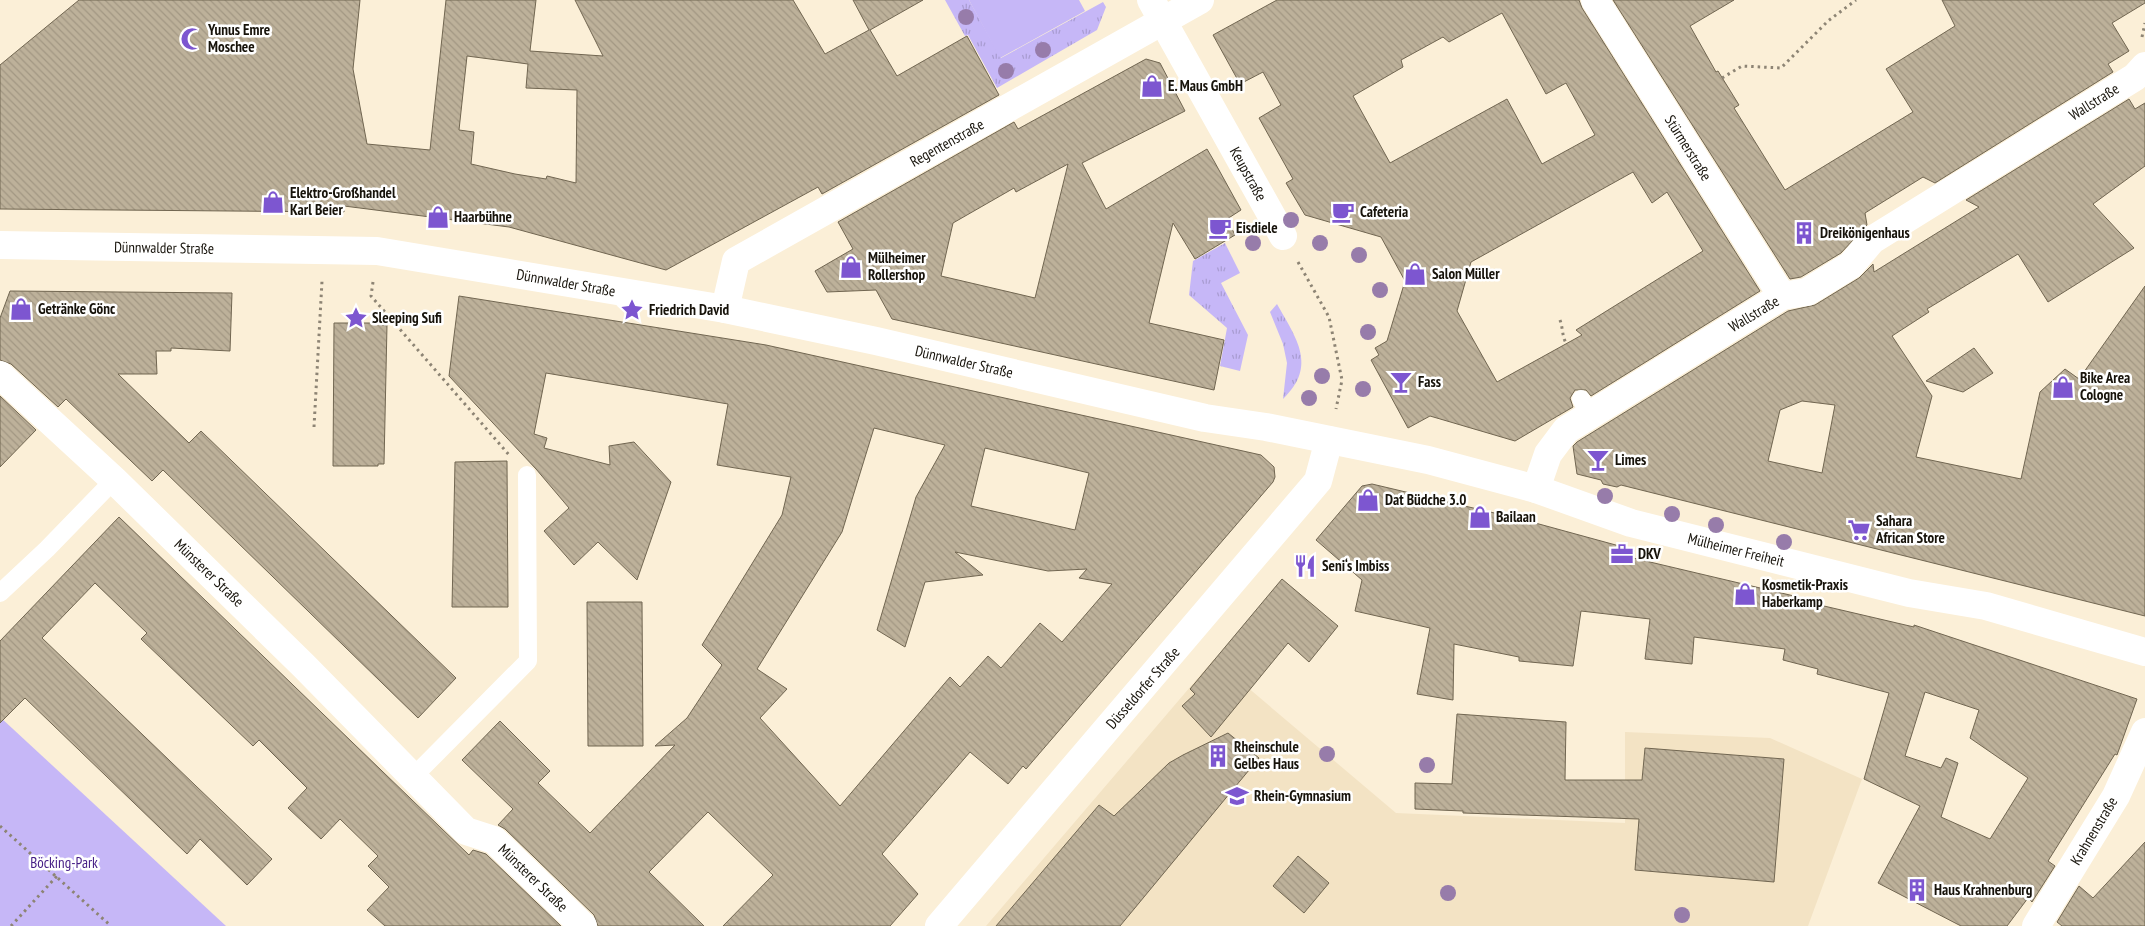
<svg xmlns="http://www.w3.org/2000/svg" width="2145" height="926" font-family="'PT Sans Narrow',sans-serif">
  <defs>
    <pattern id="grass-tufts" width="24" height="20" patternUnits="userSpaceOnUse" patternTransform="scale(1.25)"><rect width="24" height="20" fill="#c6b7f7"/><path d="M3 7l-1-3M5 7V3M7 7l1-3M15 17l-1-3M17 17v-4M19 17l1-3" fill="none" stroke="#a99cd2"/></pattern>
    <pattern id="building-back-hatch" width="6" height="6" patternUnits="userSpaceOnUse" patternTransform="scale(1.25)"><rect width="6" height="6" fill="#bdb19a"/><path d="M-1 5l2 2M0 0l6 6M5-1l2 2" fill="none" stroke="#a29783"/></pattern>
  </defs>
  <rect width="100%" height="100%" fill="#fbefd7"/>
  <!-- built -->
  <polygon fill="#f3e3c4" points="1214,659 1396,813 1625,823 1625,732 1770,738 1862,779 1808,926 986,926"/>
  <!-- grass -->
  <g fill="url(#grass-tufts)">
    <polygon points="945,0 969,0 1001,58 1103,2 1106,7 1097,30 997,88 968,35 965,36"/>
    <polygon points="1225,243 1240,273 1221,283 1248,335 1240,371 1220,366 1227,328 1189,295 1193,261"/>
    <path d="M1277,304C1296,338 1318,366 1283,399L1287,363L1283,344L1270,312Z"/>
  </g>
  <!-- green -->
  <g fill="#c6b7f7">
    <polygon points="969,0 1079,0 1085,11 1000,58"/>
    <polygon points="0,717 226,926 0,926"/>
  </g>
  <!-- building -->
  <g fill="url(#building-back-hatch)" stroke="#716651" fill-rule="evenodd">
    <path d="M79,0H360L353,69L367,144L430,150L446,0H536L530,51L603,56L575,0H793L825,54L869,30L853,0H923L870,30L897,76L967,36L999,95L822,194L818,187L666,270L509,227L344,206V212L0,209V65ZM467,56L528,64L526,88L577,90L576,183L547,176L546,179L515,174L471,164L474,132L459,130Z"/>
    <path d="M1277,0H1579L1582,8L1760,291L1591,396L1586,390H1575L1570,398L1573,407L1515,441L1430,416L1408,428L1371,360L1379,355L1375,348L1387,341L1405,281L1381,237L1305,215L1286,183L1293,179L1259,118L1281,105L1263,72L1240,84L1213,35ZM1502,13L1546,94L1566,83L1595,135L1542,164L1507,99L1390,163L1353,96L1403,67L1401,60L1443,37L1449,42ZM1633,172L1652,203L1667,192L1703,251L1576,330L1582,335L1497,382L1457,311L1471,262Z"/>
    <polygon points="1613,0 1734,0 1690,26 1716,72 1718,71 1739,105 1734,108 1785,190 1913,112 1886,69 1955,26 1942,0 2145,0 2145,3 2112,23 2129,51 2108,64 2113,72 1935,183 1923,177 1865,213 1867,225 1841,253 1801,277 1790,279"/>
    <path d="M1146,59L1160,63L1185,111L1082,163L1106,209L1207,149L1214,161L1241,210L1227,219L1235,235L1195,259L1173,223L1149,323L1224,340L1214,390L892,319L876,290L827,292L815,271L853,249L838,222L1014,122L1018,129ZM1068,164L1035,298L941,276L953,223L1014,188L1016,192Z"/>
    <path d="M2129,99L2135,109L2145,103V166L2093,204L2134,248L2048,302L2018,254L1927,309L1929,312L1892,336L1932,396L1916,457L2021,479L2040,392L2065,369L2079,379L2145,286V616L1621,485L1617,487L1603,484L1601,480L1577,474L1573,446L1577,442L1788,311L1815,305L1859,278L1873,264L1874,272L1979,207L1966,200ZM1802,401L1835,405L1822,473L1768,461L1780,410Z"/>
    <polygon points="10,291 232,293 230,351 171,348 171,351 156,351 157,374 118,374 189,443 201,431 456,678 418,718 163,470 152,481 66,399 58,407 11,364 0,360 0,318"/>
    <path d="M459,296L766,345L1261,455L1274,467L1275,477L1273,482L1026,769L1023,766L1008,784L970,752L882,854L918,894L890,926H723L773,875L708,812L649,872L704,926H598L594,915L505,829L498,825L513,809L462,760L500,721L550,771L538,783L590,833L675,745L655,746L687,718L722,665L702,645L782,515L791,477L717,465L728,404L546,373L534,434L547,438L544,448L610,465L609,446L634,442L671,482L637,580L598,542L574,565L544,531L569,508L536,469L449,376ZM874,428L945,445L916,497L877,630L905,647L925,582L983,575L955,552L1048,571L1087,569L1079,578L1112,584L1062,642L1040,623L1001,668L988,656L960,687L950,677L840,806L760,718L787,689L757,669L842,532ZM985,448L1089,473L1075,530L971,506Z"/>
    <polygon points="334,323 380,323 380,325 387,325 384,464 378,464 378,466 333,466"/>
    <polygon points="1974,348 1993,373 1963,392 1926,381"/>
    <polygon points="0,396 36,430 0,467"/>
    <polygon points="507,461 508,607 452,607 455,462"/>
    <path d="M1372,484L1528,521L1634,550L1633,558L1794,596V599L1914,627V625L2137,699L2117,755L2115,754L2048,861L2055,866L2032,902L2028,898L2007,926H1961L1878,883L1920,806L1864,779L1889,693L1817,674L1818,669L1783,660L1785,649L1694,637L1692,664L1645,659L1650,619L1581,611L1573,666L1519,661V657L1454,644L1453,700L1417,694L1430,628L1355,611L1362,580L1316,540L1362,486ZM1925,692L1979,710L1970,738L2028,778L1990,839L1941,817L1958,763L1946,758L1941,768L1905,756Z"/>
    <polygon points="119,517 469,855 473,850 486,854 561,926 385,926 367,910 389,887 368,866 378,856 340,819 321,839 288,808 307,788 259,740 253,746 141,639 147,633 95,583 42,638 272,859 247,885 200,839 187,854 25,698 0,723 0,641"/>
    <polygon points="1282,579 1338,626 1309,662 1288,643 1211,737 1182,706 1195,694 1190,689"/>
    <polygon points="587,602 642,602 643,746 588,746"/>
    <polygon points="1457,714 1566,722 1565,780 1642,780 1645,748 1784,759 1774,882 1635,870 1639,819 1463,813 1463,811 1415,809 1415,783 1452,784"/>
    <polygon points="1228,733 1259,758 1120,926 996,926 1099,805 1114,816 1169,763 1183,755"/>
    <polygon points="2145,842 2145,926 2062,926 2057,922 2079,886 2093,898"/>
    <polygon points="1298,856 1329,883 1304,913 1273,886"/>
  </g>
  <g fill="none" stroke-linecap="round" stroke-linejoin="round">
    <!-- path -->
    <g stroke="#8d8474" stroke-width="3" stroke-dasharray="2.5 4" stroke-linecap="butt">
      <polyline points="2142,37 2145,23"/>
      <polyline points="1722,78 1742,66 1781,68 1828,21 1856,0"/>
      <polyline points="1298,262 1329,317 1342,380 1336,409"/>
      <polyline points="373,282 371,296 510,456"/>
      <path d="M1560,320C1563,328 1562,336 1566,343"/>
      <polyline points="314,427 322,281"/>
      <polyline points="0,826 111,926"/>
      <polyline points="11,926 57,876"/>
    </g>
    <!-- service -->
    <g stroke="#fff" stroke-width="18">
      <polyline points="1581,399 1590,415"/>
      <polyline points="0,593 47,549 114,480"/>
      <polyline points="412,778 528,661 527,475"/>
    </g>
    <!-- minor -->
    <g stroke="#fff" stroke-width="28">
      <polyline points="1151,0 1283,236"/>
      <polyline points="1595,0 1782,296"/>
      <polyline points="725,309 736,261 1200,0"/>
      <polyline points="0,375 114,480 304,666 466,831 494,840 583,926"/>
      <polyline points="1536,489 1548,454 1566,430 1782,296 1807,292 1851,265 1872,240 2135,77 2145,66"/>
      <polyline points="2036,926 2116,796 2145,732"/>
    </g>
    <!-- tertiary -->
    <g stroke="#fff" stroke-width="28">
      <polyline points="0,245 377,251 725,309 876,341 1205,418 1266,427 1428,460 1536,489 1631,523 1909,593 1986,606 2145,652"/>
      <polyline points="939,926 1318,481 1329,440"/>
    </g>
  </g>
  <!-- trees -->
  <g fill="#977caa">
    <circle cx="966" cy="17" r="8"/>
    <circle cx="1043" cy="50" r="8"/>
    <circle cx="1006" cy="71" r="8"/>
    <circle cx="1291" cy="220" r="8"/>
    <circle cx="1253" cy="243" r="8"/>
    <circle cx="1320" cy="243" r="8"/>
    <circle cx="1359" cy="255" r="8"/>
    <circle cx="1380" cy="290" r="8"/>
    <circle cx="1368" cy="332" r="8"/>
    <circle cx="1322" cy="376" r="8"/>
    <circle cx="1363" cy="389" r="8"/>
    <circle cx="1309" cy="398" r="8"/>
    <circle cx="1605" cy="496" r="8"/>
    <circle cx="1672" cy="514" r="8"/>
    <circle cx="1716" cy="525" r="8"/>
    <circle cx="1784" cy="542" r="8"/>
    <circle cx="1327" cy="754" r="8"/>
    <circle cx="1427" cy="765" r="8"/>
    <circle cx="1448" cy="893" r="8"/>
    <circle cx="1682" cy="915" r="8"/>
  </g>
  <!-- icons -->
  <defs>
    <symbol id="mosque-bare" viewBox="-9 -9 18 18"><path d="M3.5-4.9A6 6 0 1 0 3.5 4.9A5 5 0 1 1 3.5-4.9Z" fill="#7d56d0" stroke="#fff" stroke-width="2.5" paint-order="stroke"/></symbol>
    <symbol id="shop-bare" viewBox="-9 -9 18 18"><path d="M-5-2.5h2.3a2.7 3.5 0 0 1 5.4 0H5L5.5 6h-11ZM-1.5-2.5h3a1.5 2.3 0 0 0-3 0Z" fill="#7d56d0" stroke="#fff" stroke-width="2.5" paint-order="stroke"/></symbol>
    <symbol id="cafe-bare" viewBox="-9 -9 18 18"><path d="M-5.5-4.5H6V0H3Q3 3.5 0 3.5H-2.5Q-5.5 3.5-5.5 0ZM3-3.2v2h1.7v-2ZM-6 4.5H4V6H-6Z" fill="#7d56d0" stroke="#fff" stroke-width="2.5" paint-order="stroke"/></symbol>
    <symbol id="building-bare" viewBox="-9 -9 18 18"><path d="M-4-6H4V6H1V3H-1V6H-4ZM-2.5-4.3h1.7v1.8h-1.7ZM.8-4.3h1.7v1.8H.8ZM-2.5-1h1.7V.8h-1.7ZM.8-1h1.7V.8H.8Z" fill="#7d56d0" stroke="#fff" stroke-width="2.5" paint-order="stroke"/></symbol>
    <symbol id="sight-bare" viewBox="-9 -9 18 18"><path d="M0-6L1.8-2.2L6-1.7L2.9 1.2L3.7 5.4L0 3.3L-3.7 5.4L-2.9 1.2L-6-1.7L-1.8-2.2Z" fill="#7d56d0" stroke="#fff" stroke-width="2.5" paint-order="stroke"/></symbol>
    <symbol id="bar-bare" viewBox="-9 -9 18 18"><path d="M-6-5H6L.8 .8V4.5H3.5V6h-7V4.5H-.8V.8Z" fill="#7d56d0" stroke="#fff" stroke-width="2.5" paint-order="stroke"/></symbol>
    <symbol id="supermarket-bare" viewBox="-9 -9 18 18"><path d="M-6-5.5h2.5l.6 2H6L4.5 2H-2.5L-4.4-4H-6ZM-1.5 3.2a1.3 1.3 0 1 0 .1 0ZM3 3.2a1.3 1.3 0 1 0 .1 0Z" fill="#7d56d0" stroke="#fff" stroke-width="2.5" paint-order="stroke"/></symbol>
    <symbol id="office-bare" viewBox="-9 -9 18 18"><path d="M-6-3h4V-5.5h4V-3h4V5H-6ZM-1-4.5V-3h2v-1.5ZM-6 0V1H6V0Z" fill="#7d56d0" stroke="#fff" stroke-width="2.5" paint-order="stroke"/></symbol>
    <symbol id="restaurant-bare" viewBox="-9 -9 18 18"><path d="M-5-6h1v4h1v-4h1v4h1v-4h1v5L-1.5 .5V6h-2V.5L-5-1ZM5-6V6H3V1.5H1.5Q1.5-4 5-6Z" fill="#7d56d0" stroke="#fff" stroke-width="2.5" paint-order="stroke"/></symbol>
    <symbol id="school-bare" viewBox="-9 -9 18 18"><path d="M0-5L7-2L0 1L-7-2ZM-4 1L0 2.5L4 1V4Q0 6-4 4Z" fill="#7d56d0" stroke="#fff" stroke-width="2.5" paint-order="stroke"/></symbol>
  </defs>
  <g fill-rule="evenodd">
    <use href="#mosque-bare" x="176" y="23" width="32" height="32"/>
    <use href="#shop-bare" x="1136" y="70" width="32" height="32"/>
    <use href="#shop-bare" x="257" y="186" width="32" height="32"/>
    <use href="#cafe-bare" x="1327" y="196" width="32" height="32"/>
    <use href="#shop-bare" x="422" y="201" width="32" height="32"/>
    <use href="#cafe-bare" x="1204" y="212" width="32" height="32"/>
    <use href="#building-bare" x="1788" y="217" width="32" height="32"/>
    <use href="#shop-bare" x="835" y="251" width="32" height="32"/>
    <use href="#shop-bare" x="1399" y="258" width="32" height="32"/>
    <use href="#shop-bare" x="5" y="293" width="32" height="32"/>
    <use href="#sight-bare" x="616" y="294" width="32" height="32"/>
    <use href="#sight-bare" x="340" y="302" width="32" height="32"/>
    <use href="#bar-bare" x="1385" y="366" width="32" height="32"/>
    <use href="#shop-bare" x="2047" y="371" width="32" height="32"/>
    <use href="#bar-bare" x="1582" y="444" width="32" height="32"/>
    <use href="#shop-bare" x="1352" y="484" width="32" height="32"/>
    <use href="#shop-bare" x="1464" y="501" width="32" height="32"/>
    <use href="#supermarket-bare" x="1843" y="514" width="32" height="32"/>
    <use href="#office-bare" x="1606" y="538" width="32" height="32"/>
    <use href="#restaurant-bare" x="1289" y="550" width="32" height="32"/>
    <use href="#shop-bare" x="1729" y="578" width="32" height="32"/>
    <use href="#building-bare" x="1202" y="740" width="32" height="32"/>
    <use href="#school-bare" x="1221" y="780" width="32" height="32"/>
    <use href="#building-bare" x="1901" y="874" width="32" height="32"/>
  </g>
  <g text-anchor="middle" stroke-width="5" stroke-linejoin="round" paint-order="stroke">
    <!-- poi labels -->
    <g font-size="15" font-weight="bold" fill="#17130b" stroke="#fff" text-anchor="start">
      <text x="208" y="35">Yunus Emre<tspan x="208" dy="17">Moschee</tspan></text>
      <text x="1168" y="91">E. Maus GmbH</text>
      <text x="290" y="198">Elektro-Großhandel<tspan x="290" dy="17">Karl Beier</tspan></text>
      <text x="1360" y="217">Cafeteria</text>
      <text x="454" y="222">Haarbühne</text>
      <text x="1236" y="233">Eisdiele</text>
      <text x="1820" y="238">Dreikönigenhaus</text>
      <text x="868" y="263">Mülheimer<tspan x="868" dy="17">Rollershop</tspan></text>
      <text x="1432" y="279">Salon Müller</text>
      <text x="38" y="314">Getränke Gönc</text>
      <text x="649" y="315">Friedrich David</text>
      <text x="372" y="323">Sleeping Sufi</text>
      <text x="2080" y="383">Bike Area<tspan x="2080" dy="17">Cologne</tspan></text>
      <text x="1418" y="387">Fass</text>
      <text x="1615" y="465">Limes</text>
      <text x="1385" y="505">Dat Büdche 3.0</text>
      <text x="1496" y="522">Bailaan</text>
      <text x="1876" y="526">Sahara<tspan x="1876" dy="17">African Store</tspan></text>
      <text x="1638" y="559">DKV</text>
      <text x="1322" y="571">Seni‘s Imbiss</text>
      <text x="1762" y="590">Kosmetik-Praxis<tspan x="1762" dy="17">Haberkamp</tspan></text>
      <text x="1234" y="752">Rheinschule<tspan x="1234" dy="17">Gelbes Haus</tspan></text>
      <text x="1254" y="801">Rhein-Gymnasium</text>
      <text x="1934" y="895">Haus Krahnenburg</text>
    </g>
    <!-- street labels -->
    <g font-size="15" fill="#17130b" stroke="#fff">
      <text transform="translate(2094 102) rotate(-32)" y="5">Wallstraße</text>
      <text transform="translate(947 143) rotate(-29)" y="5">Regentenstraße</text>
      <text transform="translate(1688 148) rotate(58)" y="5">Stürmerstraße</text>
      <text transform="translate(1248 174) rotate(61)" y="5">Keupstraße</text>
      <text transform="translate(164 248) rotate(1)" y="5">Dünnwalder Straße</text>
      <text transform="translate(566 283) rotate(10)" y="5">Dünnwalder Straße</text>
      <text transform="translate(1754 314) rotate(-31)" y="5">Wallstraße</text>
      <text transform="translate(964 362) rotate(13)" y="5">Dünnwalder Straße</text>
      <text transform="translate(1736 550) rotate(14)" y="5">Mülheimer Freiheit</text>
      <text transform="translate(209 573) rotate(44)" y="5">Münsterer Straße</text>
      <text transform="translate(1143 688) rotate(-49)" y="5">Düsseldorfer Straße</text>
      <text transform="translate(2094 831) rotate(-59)" y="5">Krahnenstraße</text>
      <text transform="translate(533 878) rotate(44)" y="5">Münsterer Straße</text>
    </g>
    <!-- park labels -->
    <g font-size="15" fill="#451d85" stroke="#fff">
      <text x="64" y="868">Böcking-Park</text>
    </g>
  </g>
</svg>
